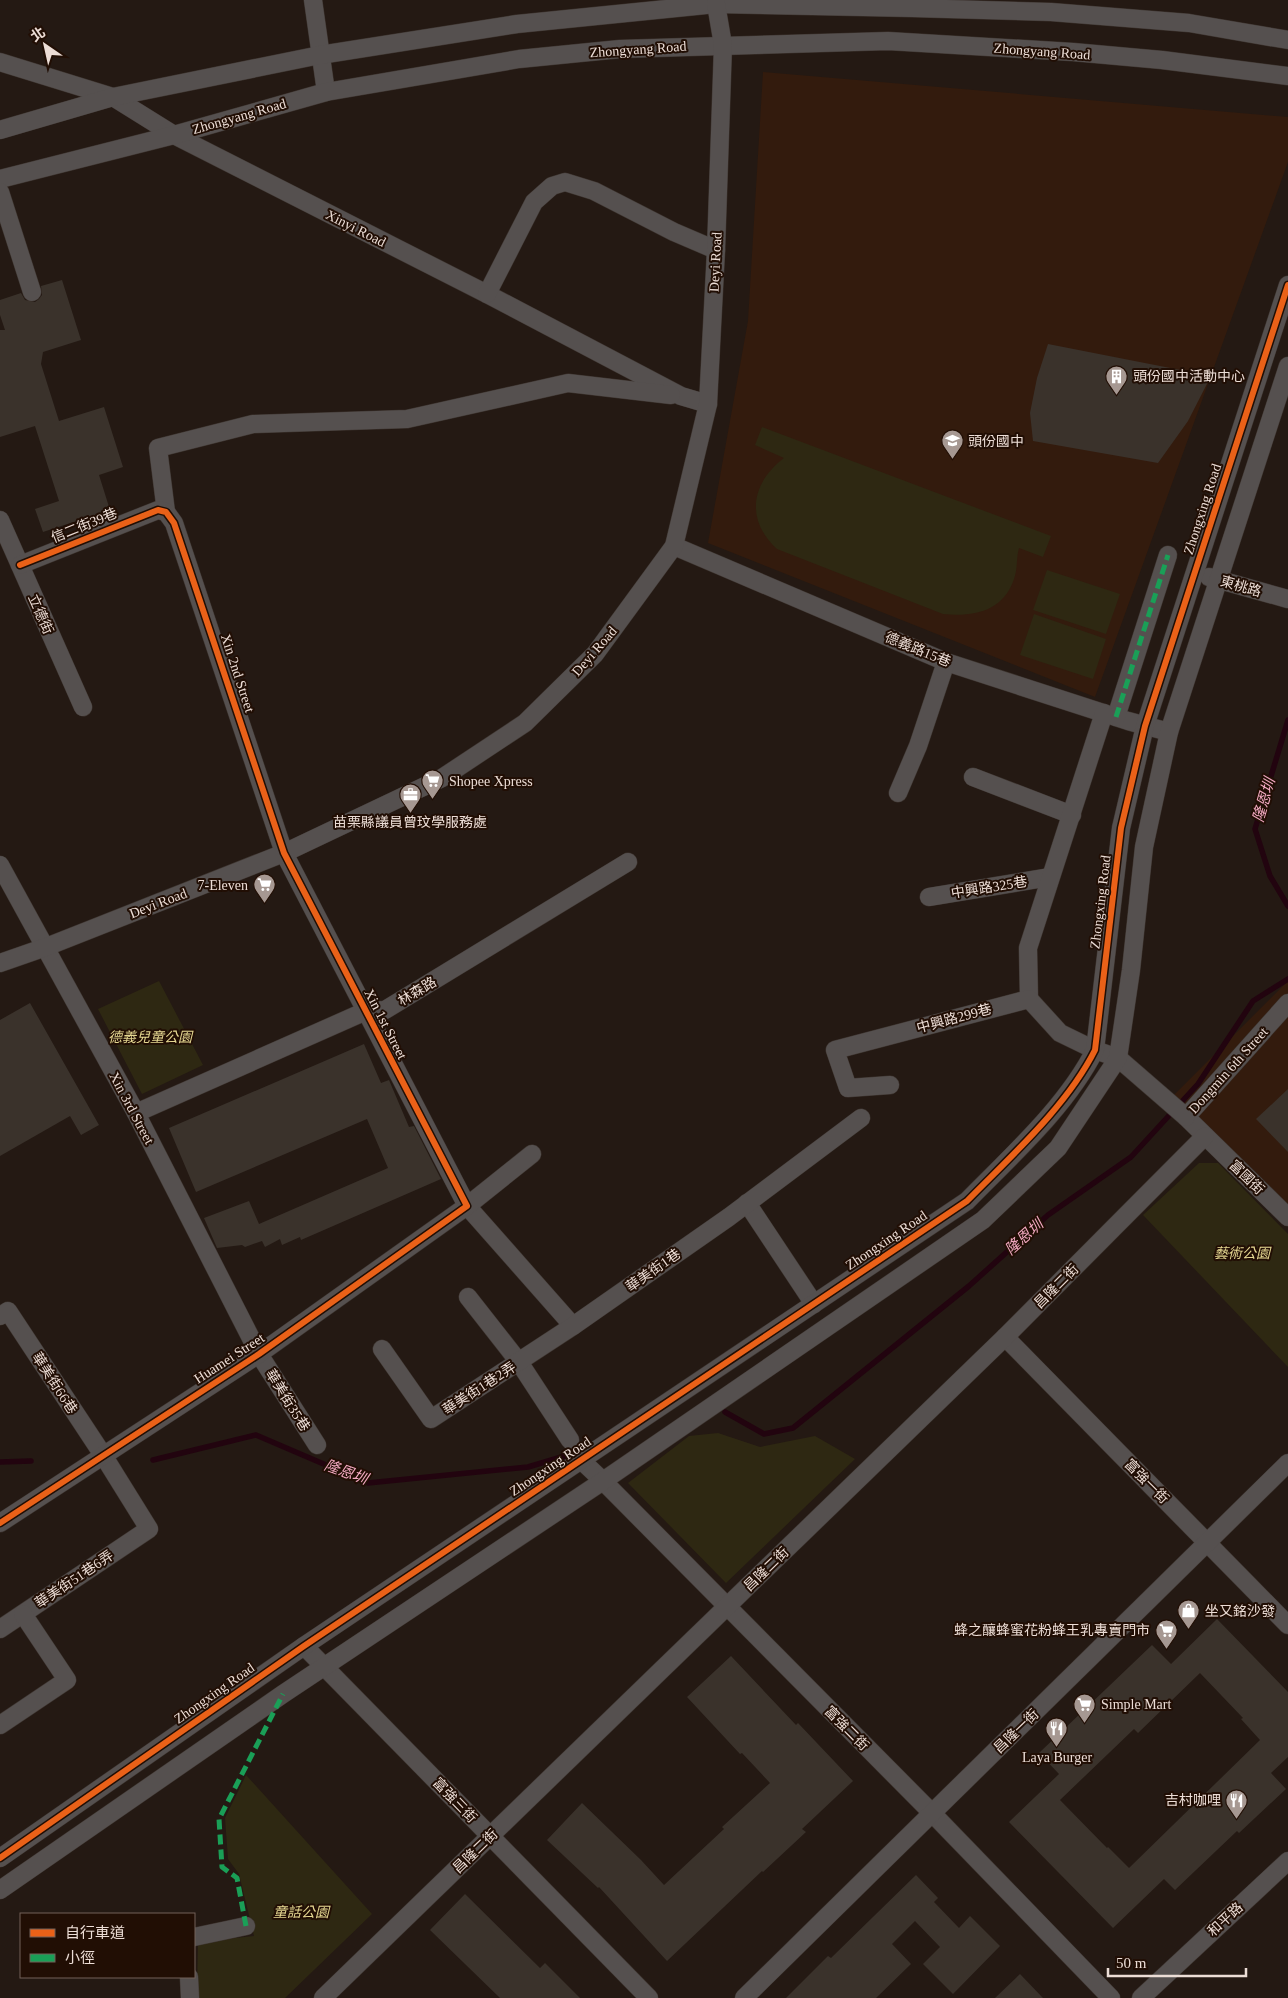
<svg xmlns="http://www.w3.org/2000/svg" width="1288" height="1998" font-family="'Times New Roman','Noto Sans TC',serif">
  <rect width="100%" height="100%" fill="#241913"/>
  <!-- built -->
  <g fill="#331b0d">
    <polygon points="763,72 1288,117 1288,162 1095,697 708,543 748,321"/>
    <polygon points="1288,981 1288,1223 1166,1103"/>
  </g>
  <!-- green -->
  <g fill="#2e2812">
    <path d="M762,427L1051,536L1043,557L1019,548C1016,558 1018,568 1014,579C1003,612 973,617 943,614L777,549C745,520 751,483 784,458L755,445Z"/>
    <polygon points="1047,570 1120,594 1106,634 1033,610"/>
    <polygon points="1034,614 1106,639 1093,679 1020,655"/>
    <polygon points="159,981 203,1065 142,1094 98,1009"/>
    <polygon points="1199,1163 1218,1163 1288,1234 1288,1367 1143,1215"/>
    <polygon points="718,1433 760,1447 815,1436 855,1459 726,1583 628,1483 689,1436"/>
    <polygon points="246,1775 372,1914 285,1998 198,1998 197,1993 198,1942 254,1936 239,1874 228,1859 225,1818"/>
  </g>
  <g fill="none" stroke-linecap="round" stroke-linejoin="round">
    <!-- stream -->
    <g stroke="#22040f" stroke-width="5.5">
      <polyline points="1288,720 1255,829 1270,876 1288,906"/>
      <polyline points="725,1412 764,1434 793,1428 969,1286 1048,1215 1131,1157 1198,1084 1253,1001 1288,979"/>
      <polyline points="153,1460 256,1435 368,1483 528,1467 575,1453"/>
      <polyline points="0,1462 31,1461"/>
    </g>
  </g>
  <!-- building -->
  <g fill="#3a322b" fill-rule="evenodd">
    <polygon points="62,280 81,340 43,352 41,364 59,421 104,407 123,467 99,475 110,510 43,532 35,509 59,501 35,426 0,437 0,330 5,330 0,315 0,300 21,293 25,300 35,302 39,299 42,295 41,286"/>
    <polygon points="1048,344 1211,376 1188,421 1158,463 1033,441 1030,413 1037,378"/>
    <polygon points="30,1003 99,1125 81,1135 70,1116 0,1156 0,1020"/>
    <polygon points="364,1044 381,1083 389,1080 409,1127 414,1126 441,1179 301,1240 300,1237 282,1245 280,1239 265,1247 262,1241 245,1247 242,1245 217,1248 204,1218 249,1201 259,1224 388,1168 367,1119 196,1192 169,1128"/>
    <polygon points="1288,1089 1288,1152 1256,1119"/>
    <path d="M1217,1619L1288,1692V1757L1271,1773L1286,1789L1239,1833L1237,1831L1175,1890L1164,1879L1113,1928L1009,1822L1059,1774L1039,1753L1152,1645L1171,1664ZM1200,1673L1243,1718L1241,1719L1260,1740L1129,1868L1108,1847L1107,1848L1060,1800L1134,1729L1138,1733Z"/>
    <polygon points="731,1656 796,1725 798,1723 853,1781 802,1829 806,1832 763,1872 762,1871 667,1961 599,1887 598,1888 547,1840 582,1803 641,1860 664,1885 724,1829 722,1827 770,1783 742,1753 740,1754 687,1697"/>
    <polygon points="916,1875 938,1898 934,1902 959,1928 970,1916 1000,1946 953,1994 923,1964 940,1947 915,1921 892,1944 911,1964 876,1998 786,1998 828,1956 831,1958"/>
    <polygon points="465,1894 540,1968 545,1963 580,1998 500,1998 430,1930"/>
    <polygon points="1020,1974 1043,1998 995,1998"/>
  </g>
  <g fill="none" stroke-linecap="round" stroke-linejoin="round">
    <defs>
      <g id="minor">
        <polyline points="313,0 326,92"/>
        <polyline points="0,62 113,97 174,135 487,294 681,396 708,404"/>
        <polyline points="0,130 113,97 320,55 517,24 716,4 912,8 1051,12 1189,23 1288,40"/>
        <polyline points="0,179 174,135 326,92 519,59 620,49 888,41 1073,52 1162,60 1288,76"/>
        <polyline points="0,192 32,292"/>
        <polyline points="487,294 534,202 552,186 565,182 594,191 674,232 716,250"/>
        <polyline points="166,512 158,448 253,424 407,419 568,383 671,395"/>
        <polyline points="0,520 83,707"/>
        <polyline points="674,546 946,662 1128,721 1169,732"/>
        <polyline points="20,565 158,510 166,512 174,523 284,853 467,1206 573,1326"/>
        <polyline points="1209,577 1288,599"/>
        <polyline points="1116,717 1168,555"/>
        <polyline points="973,777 1072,815"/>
        <polyline points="898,793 918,746 946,662"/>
        <polyline points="0,865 136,1113 259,1354 317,1445"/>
        <polyline points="929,897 1050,877"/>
        <polyline points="0,963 46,947 284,853 442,778 525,723 595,654 674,546 708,404 716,250 723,45 716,4"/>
        <polyline points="1029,999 1028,948 1104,713"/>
        <polyline points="1288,1003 1186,1117 1288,1217"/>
        <polyline points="890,1085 848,1088 835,1050 1029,999 1060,1033 1095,1050 1118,1058 1186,1117"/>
        <polyline points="136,1113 366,1011 385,1010 628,862"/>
        <polyline points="747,1203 814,1304"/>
        <polyline points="468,1297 519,1362 570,1440"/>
        <polyline points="0,1316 8,1311 103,1455 149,1529 0,1629"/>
        <polyline points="1005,1337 1288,1625"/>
        <polyline points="382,1349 431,1419 573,1326 729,1217 861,1118"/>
        <polyline points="581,1460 603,1481 932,1813 1111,1998"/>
        <polyline points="0,1523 259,1354 467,1206 532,1154"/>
        <polyline points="304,1646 649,1998"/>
        <polyline points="0,1725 67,1680 23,1614"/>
        <path d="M0,1858L304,1646L967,1201C1011,1156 1067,1106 1095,1050L1121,828L1145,726L1288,285"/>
        <polyline points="0,1890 283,1694 603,1481 983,1220 1058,1148 1118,1058 1131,970 1144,847 1169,732 1288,366"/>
        <polyline points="194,1937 246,1926"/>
        <polyline points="189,1977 190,1998"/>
        <polyline points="323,1998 1005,1337 1205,1136"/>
        <polyline points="744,1998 1288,1463"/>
        <polyline points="1141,1998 1288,1861"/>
      </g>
    </defs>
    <!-- minor casing -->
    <use href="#minor" stroke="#3e3530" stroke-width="19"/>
    <!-- minor -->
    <use href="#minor" stroke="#55504f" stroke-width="18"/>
    <!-- quiet -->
    <g stroke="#1a9f57" stroke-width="5" stroke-dasharray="10 5" stroke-linecap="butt">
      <polyline points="1116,717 1168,555"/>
      <polyline points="246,1926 237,1878 222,1867 219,1819 283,1694"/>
    </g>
    <defs>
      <g id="cycleway">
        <polyline points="0,1523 259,1354 467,1206 284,853 174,523 166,512 158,510 20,565"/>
        <path d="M0,1858L304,1646L967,1201C1011,1156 1067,1106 1095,1050L1121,828L1145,726L1288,285"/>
      </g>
    </defs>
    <!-- cycleway casing -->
    <use href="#cycleway" stroke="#210e04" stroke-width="9"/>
    <!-- cycleway -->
    <use href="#cycleway" stroke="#ea6118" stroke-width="6"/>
  </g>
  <!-- icons -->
  <defs>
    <symbol id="building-pin" viewBox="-11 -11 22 30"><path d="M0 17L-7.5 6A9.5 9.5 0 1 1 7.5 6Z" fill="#a69892" stroke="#210e04"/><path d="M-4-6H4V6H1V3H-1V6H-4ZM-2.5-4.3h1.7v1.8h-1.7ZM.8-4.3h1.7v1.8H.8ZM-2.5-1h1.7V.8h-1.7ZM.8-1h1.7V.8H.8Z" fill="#fff"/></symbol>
    <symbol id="school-pin" viewBox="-11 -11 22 30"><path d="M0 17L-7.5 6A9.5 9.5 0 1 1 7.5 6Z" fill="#a69892" stroke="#210e04"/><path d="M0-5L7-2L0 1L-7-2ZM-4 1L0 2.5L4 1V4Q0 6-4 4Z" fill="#fff"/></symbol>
    <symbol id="supermarket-pin" viewBox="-11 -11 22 30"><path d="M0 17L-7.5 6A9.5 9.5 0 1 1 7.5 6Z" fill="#a69892" stroke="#210e04"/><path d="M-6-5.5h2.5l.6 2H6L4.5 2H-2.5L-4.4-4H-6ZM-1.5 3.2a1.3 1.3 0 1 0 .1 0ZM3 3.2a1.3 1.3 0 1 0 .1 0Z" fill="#fff"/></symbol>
    <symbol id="office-pin" viewBox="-11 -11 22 30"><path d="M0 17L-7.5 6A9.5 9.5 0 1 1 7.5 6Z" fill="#a69892" stroke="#210e04"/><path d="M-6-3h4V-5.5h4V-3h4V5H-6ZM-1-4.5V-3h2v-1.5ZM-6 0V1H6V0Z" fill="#fff"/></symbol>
    <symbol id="shop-pin" viewBox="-11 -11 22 30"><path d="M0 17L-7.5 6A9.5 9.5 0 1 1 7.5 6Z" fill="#a69892" stroke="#210e04"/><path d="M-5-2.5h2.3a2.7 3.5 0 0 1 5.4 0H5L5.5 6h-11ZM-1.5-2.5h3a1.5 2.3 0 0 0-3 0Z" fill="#fff"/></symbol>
    <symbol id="restaurant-pin" viewBox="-11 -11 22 30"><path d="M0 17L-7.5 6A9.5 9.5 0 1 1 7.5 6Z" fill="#a69892" stroke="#210e04"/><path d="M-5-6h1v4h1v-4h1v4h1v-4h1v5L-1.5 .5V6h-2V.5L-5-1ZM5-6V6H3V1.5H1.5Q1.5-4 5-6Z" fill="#fff"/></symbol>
  </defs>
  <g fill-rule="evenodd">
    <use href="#building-pin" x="1104" y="364" width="25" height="34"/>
    <use href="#school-pin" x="940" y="428" width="25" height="34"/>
    <use href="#supermarket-pin" x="420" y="768" width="25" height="34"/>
    <use href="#office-pin" x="398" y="782" width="25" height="34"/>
    <use href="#supermarket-pin" x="252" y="872" width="25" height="34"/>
    <use href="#shop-pin" x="1176" y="1598" width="25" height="34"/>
    <use href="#supermarket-pin" x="1154" y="1618" width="25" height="34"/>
    <use href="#supermarket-pin" x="1072" y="1692" width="25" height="34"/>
    <use href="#restaurant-pin" x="1044" y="1716" width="25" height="34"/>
    <use href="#restaurant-pin" x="1224" y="1788" width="25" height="34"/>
  </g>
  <g text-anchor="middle" stroke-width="4" stroke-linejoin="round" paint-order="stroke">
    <!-- street labels -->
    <g font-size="14" fill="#ecddd6" stroke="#210e04">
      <text transform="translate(638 49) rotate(-4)" y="5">Zhongyang Road</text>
      <text transform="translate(1042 51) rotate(4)" y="5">Zhongyang Road</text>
      <text transform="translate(239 116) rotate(-16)" y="5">Zhongyang Road</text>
      <text transform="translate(356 228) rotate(27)" y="5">Xinyi Road</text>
      <text transform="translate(715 262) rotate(-87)" y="5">Deyi Road</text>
      <text transform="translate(1202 509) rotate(-72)" y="5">Zhongxing Road</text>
      <text transform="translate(84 525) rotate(-22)" y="5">信二街39巷</text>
      <text transform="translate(1241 586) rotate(16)" y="5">東桃路</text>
      <text transform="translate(41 614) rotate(66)" y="5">立德街</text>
      <text transform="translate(918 649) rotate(22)" y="5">德義路15巷</text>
      <text transform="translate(594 651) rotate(-49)" y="5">Deyi Road</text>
      <text transform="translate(238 673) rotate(72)" y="5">Xin 2nd Street</text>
      <text transform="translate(989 887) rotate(-9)" y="5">中興路325巷</text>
      <text transform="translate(1100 902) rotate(-83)" y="5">Zhongxing Road</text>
      <text transform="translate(158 903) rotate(-21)" y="5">Deyi Road</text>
      <text transform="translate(417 991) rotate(-31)" y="5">林森路</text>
      <text transform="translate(954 1018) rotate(-15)" y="5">中興路299巷</text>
      <text transform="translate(386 1024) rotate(63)" y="5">Xin 1st Street</text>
      <text transform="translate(1228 1070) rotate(-48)" y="5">Dongmin 6th Street</text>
      <text transform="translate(132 1108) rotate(62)" y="5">Xin 3rd Street</text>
      <text transform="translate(1247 1177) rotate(44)" y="5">富國街</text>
      <text transform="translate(886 1240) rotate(-34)" y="5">Zhongxing Road</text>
      <text transform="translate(653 1270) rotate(-35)" y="5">華美街1巷</text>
      <text transform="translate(1056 1286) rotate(-45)" y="5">昌隆二街</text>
      <text transform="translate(229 1358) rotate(-33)" y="5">Huamei Street</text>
      <text transform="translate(55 1383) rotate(57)" y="5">華美街66巷</text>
      <text transform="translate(479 1388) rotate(-33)" y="5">華美街1巷2弄</text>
      <text transform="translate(288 1400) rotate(58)" y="5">華美街35巷</text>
      <text transform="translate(550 1466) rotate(-34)" y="5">Zhongxing Road</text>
      <text transform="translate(1147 1481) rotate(45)" y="5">富強一街</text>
      <text transform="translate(766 1569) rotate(-44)" y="5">昌隆二街</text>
      <text transform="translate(74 1579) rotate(-34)" y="5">華美街51巷6弄</text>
      <text transform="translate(214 1693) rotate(-35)" y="5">Zhongxing Road</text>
      <text transform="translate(847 1728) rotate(45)" y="5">富強二街</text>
      <text transform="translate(1016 1731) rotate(-44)" y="5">昌隆一街</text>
      <text transform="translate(455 1800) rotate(46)" y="5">富強三街</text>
      <text transform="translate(475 1851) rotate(-44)" y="5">昌隆二街</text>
      <text transform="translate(1225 1919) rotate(-43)" y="5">和平路</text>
    </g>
    <!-- poi labels -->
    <g font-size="14" fill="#ecddd6" stroke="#210e04" text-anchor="start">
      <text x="1133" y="381">頭份國中活動中心</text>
      <text x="968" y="446">頭份國中</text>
      <text x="449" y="786">Shopee Xpress</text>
      <text x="410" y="827" text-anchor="middle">苗栗縣議員曾玟學服務處</text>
      <text x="248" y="890" text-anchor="end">7-Eleven</text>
      <text x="1205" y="1616">坐又銘沙發</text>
      <text x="1150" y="1635" text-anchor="end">蜂之釀蜂蜜花粉蜂王乳專賣門市</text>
      <text x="1101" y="1709">Simple Mart</text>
      <text x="1057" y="1762" text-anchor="middle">Laya Burger</text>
      <text x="1221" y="1805" text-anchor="end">吉村咖哩</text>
    </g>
    <!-- park labels -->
    <g font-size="14" font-style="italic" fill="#e6d892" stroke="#210e04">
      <text x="150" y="1042">德義兒童公園</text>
      <text x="1242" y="1258">藝術公園</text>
      <text x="301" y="1917">童話公園</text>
    </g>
    <!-- water labels -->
    <g font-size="15" font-style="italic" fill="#f2a9c1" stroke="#210e04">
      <text transform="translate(1264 800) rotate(-74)" y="5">隆恩圳</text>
      <text transform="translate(1024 1237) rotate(-42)" y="5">隆恩圳</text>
      <text transform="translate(346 1472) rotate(20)" y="5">隆恩圳</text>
    </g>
  </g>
  <!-- legend -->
  <rect x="20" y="1913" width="175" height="65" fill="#210e04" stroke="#726158"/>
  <rect x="30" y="1929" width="25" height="8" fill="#ea6118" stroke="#726158"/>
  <text x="65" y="1938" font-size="15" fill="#ecddd6">自行車道</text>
  <rect x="30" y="1954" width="25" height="8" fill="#1a9f57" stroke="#726158"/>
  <text x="65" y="1963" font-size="15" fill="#ecddd6">小徑</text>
  <!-- north arrow -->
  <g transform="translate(45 45) rotate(326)" stroke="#210e04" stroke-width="4" paint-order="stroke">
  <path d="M0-4L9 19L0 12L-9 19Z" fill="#ecddd6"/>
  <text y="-8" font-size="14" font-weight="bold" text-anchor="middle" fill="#ecddd6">北</text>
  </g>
  <!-- scale -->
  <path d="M1108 1968v8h138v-8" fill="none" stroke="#ecddd6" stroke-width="2.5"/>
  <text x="1116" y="1968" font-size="15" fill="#ecddd6" stroke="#210e04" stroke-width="4" paint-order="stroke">50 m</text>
</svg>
